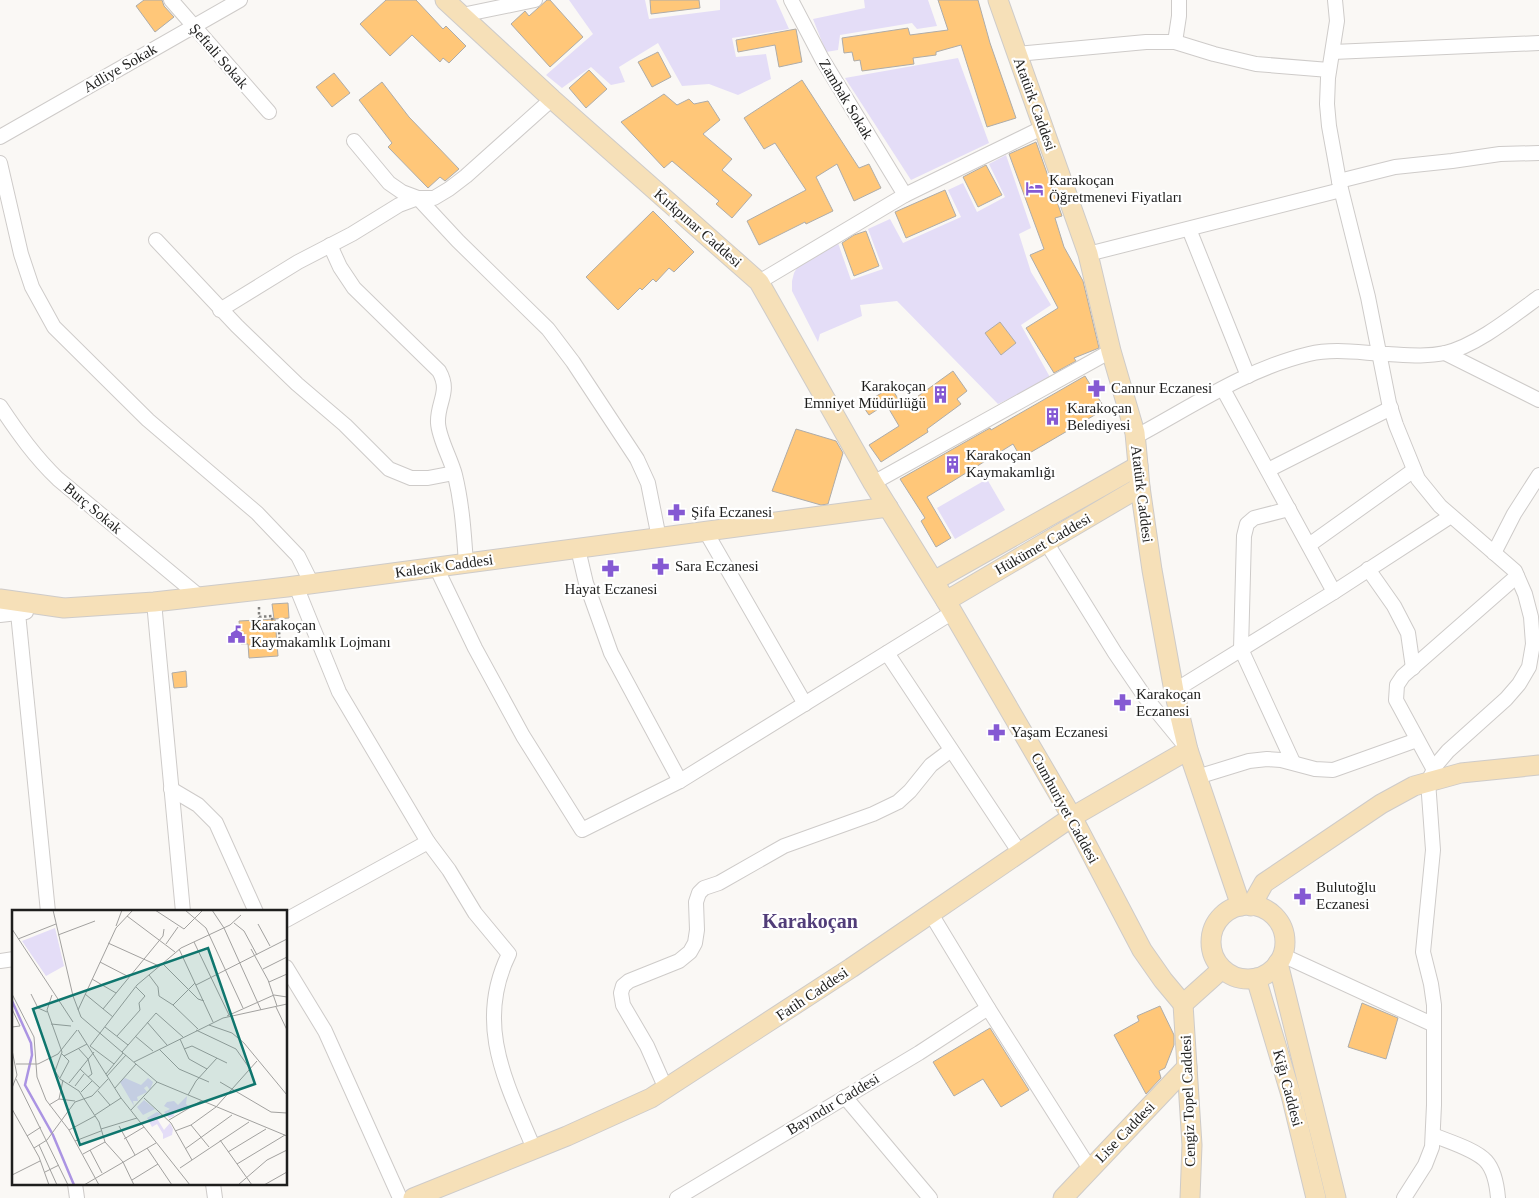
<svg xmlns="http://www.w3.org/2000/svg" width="1539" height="1198" font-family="Georgia,serif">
  <rect width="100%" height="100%" fill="#faf8f5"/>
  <!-- green -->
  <g fill="#e4ddf7">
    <polygon points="569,0 645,0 649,19 720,10 720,0 776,0 789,29 732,38 736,57 766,54 771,79 738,95 709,84 682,86 658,43 619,67 625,82 611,85 591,67 562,88 546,75 593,34"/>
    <polygon points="864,0 928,0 937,26 917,29 912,23 840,35 838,50 826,52 813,19 865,8"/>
    <polygon points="958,58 989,143 911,180 845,78"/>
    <polygon points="1006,155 1031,228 1019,234 1031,272 1051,305 1021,325 1051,379 998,404 897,301 860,305 862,316 820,334 818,342 792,291 792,281 794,273 798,266 838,243 851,280 883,269 868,229 890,219 903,243 961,217 948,190 963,183 977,212 1005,197 989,164"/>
    <polygon points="987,479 1005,510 955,539 937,508"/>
  </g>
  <!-- building -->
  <g fill="#ffc779" stroke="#aeaca9">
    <polygon points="144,0 162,0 164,6 174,17 155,32 136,6"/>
    <polygon points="386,0 416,0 443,29 446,26 466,46 449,63 443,58 440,62 412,35 390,56 360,24"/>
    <polygon points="547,0 550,0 583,37 550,67 511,24 525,11 529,16"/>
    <polygon points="650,0 699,0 700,8 651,14"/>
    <polygon points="938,0 978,0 990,43 1016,118 987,127 961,45 936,52 936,55 913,58 914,64 862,71 860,60 854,61 852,52 844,53 842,38 908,28 910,35 948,30"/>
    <polygon points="796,29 802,62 779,67 775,45 738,52 736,40"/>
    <polygon points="658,52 671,77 652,87 638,62"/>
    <polygon points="589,70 607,89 586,108 569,88"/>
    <polygon points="334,73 350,93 332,107 316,87"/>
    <polygon points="802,80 859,168 869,164 881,188 854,201 837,164 816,177 833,211 806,224 805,222 759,245 747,221 806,190 775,143 764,149 744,118"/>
    <polygon points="382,82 409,117 459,169 445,181 440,177 428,188 388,147 392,143 359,100"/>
    <polygon points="664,94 677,105 689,99 694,104 708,101 720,120 703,134 732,159 722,170 752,195 732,218 716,204 719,201 672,161 664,168 621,122"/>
    <polygon points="1036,142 1062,216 1055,218 1064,247 1083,281 1099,348 1074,358 1076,361 1054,373 1026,328 1058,308 1030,255 1044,249 1009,154"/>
    <polygon points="986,165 1002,195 978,207 963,177"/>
    <polygon points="945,190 956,216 906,238 895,212"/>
    <polygon points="653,211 694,252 674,272 669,268 656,282 653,279 642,290 640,288 618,310 586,277"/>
    <polygon points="866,231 879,266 854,276 842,243 854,235"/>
    <polygon points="1000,322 1016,343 1001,355 985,333"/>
    <polygon points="953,371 967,391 957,399 961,404 927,429 928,432 881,462 869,445 899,426 886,404 869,415 862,405 891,387 903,407"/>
    <polygon points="1085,376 1105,409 1021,458 1013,444 927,497 951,538 936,547 921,521 925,518 900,479 990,428 991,430"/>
    <polygon points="796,429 836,441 843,453 828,504 821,505 772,491"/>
    <polygon points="288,603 289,618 274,619 272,604"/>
    <polygon points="275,619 278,656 249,658 248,644 241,644 239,621"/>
    <polygon points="186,671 187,687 174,688 172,673"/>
    <polygon points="1362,1003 1398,1018 1386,1059 1348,1047"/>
    <polygon points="1160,1006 1174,1035 1174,1045 1165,1068 1159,1071 1161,1078 1146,1094 1114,1035 1139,1021 1137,1016"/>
    <polygon points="990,1028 1029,1090 1001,1107 983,1079 954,1096 933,1062"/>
  </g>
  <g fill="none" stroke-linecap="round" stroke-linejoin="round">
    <defs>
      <g id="street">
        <polyline points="171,0 269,112"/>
        <polyline points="791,0 822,59 905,195"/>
        <polyline points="1335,0 1337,21 1328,78 1327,104 1329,126 1339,181 1368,297 1389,403 1396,425 1418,479 1440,506 1515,571 1525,594 1531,617 1533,644 1529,667 1519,684 1506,699 1448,751 1437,764 1428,781 1433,850 1423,952 1431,984 1434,1005 1434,1105 1432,1147 1425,1165 1404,1198"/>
        <polyline points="462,15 535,0"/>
        <polyline points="1175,42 1179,16 1179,0"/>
        <polyline points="1333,52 1539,43"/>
        <polyline points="1017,54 1146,42 1175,42 1214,54 1256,64 1329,70"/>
        <polyline points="0,137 240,0"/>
        <polyline points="354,141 389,183 402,192 418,198 458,241 548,329 573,362 637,459 648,483 659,538"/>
        <polyline points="0,163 21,254 32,287 54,327 148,420 257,513 298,556 312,584"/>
        <polyline points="1339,181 1395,167 1452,161 1500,154 1539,153"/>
        <polyline points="1189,229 1248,376"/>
        <polyline points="156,240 237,326 297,384 345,425 389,469 411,478 428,478 454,473"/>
        <path d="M330,245L340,267L354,288L439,371C451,392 437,402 438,423C439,439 451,459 455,475C462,504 464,533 466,564"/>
        <polyline points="1088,254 1341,190"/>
        <polyline points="759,282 905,195 1044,127"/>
        <polyline points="220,310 298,262 352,234 399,205 418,198 434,198 449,189 466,176 552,99"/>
        <polyline points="1445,353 1539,400"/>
        <polyline points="1223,389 1334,592"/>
        <path d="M0,406C18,433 35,457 58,479L200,597"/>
        <path d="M1135,437C1191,407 1246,369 1309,354C1334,348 1362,353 1388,354C1407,355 1426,357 1445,353C1476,346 1513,316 1539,297"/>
        <polyline points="1268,470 1391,408"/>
        <polyline points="873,483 1111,351"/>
        <polyline points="1289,509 1254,518 1247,524 1244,536 1241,649 1293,762"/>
        <polyline points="706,532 805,704"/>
        <polyline points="1046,542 1115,653 1145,697 1186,747"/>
        <polyline points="1309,545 1414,470"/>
        <polyline points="578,549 586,583 611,653 680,781"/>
        <polyline points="1494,553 1514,514 1539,475"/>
        <polyline points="436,567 475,648 523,736 582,830 680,781 953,612"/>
        <polyline points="1368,569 1394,606 1408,633 1413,668"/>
        <polyline points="154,602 183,912"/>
        <polyline points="18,613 48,912"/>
        <polyline points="0,615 26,612"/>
        <polyline points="887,653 1020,853"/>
        <polyline points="1174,691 1334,592 1451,516"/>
        <polyline points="1434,770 1396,700 1397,685 1403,676 1517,576"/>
        <polyline points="1197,777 1249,761 1267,759 1281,760 1315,769 1333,770 1417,740"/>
        <polyline points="171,789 198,805 216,823 256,912"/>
        <path d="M428,842L449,870L475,913L509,954C474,1025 507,1084 534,1149"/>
        <polyline points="931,914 988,1008 1090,1169"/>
        <polyline points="286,920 428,842 339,692 296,586"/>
        <polyline points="1282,955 1434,1025"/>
        <polyline points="0,961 14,959"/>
        <polyline points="286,967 325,1031 400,1198"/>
        <polyline points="666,1089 647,1046 623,1005 621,993 623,986 629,981 679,961 690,952 695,943 697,930 696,902 699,893 704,888 719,883 784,846 873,814 898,802 910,791 931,765 951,750"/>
        <polyline points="845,1097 930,1198"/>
        <path d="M1433,1135C1447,1141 1475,1149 1486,1161C1494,1170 1497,1186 1498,1198"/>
        <polyline points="75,1184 77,1198"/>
        <polyline points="213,1184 215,1198"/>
        <polyline points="677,1198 919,1053 988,1008"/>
      </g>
      <g id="secondary">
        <polyline points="445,0 552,99 759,282 873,483 946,601 1072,817 1142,950 1163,980 1183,1004"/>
        <polyline points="998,0 1088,254 1111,351 1135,433 1140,487 1152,570 1174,691 1188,750 1241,906"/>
        <polyline points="934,581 1138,466"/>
        <polyline points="0,599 64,608 154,602 287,587 888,507"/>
        <polyline points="946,601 1140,487"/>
        <circle cx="1248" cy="942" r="37"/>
        <polyline points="1251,906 1264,883 1381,804 1414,786 1461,773 1539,765"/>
        <polyline points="1278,963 1336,1198"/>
        <polyline points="1256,978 1291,1095 1316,1198"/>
        <polyline points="1183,1004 1192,1145 1190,1198"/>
        <polyline points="1183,1004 1222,969"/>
        <polyline points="413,1198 567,1136 651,1098 851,968 1072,817 1188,750"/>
        <polyline points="1063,1198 1187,1067"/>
      </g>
    </defs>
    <!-- street casing -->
    <use href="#street" stroke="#cecbc9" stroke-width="16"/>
    <!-- secondary casing -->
    <use href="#secondary" stroke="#cecbc9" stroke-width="21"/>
    <!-- path -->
    <g stroke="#82817f" stroke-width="2.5" stroke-dasharray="2.5 2.5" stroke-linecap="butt">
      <polyline points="259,607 259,620"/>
      <polyline points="259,617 272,616 273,630 279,630 280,649"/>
    </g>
    <!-- street -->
    <use href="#street" stroke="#fff" stroke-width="14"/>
    <!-- secondary -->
    <use href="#secondary" stroke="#f6e0b8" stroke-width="19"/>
  </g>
  <!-- icons -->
  <defs>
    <symbol id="hotel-bare" viewBox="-9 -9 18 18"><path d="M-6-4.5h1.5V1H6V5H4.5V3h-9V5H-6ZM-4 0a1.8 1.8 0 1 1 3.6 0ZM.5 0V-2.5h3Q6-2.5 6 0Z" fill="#8559d3" stroke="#fff" stroke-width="2.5" paint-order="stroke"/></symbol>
    <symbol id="pharmacy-bare" viewBox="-9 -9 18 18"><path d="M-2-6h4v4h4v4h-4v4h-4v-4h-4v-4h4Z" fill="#8559d3" stroke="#fff" stroke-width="2.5" paint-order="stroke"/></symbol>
    <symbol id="building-bare" viewBox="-9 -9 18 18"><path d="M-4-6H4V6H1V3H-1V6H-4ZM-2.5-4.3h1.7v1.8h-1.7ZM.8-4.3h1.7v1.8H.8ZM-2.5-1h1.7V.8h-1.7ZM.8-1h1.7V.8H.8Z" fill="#8559d3" stroke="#fff" stroke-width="2.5" paint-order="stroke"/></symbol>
    <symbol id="civic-bare" viewBox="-9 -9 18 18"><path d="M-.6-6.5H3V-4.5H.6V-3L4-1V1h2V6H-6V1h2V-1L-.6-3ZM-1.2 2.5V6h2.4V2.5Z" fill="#8559d3" stroke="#fff" stroke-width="2.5" paint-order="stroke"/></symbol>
  </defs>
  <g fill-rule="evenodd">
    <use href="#hotel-bare" x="1022" y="176" width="25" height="25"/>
    <use href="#pharmacy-bare" x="1084" y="376" width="25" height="25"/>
    <use href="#building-bare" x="928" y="382" width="25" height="25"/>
    <use href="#building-bare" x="1040" y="404" width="25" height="25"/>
    <use href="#building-bare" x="940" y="452" width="25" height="25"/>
    <use href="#pharmacy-bare" x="664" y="500" width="25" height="25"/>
    <use href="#pharmacy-bare" x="648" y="554" width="25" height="25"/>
    <use href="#pharmacy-bare" x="598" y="556" width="25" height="25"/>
    <use href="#civic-bare" x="224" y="622" width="25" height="25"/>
    <use href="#pharmacy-bare" x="1110" y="690" width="25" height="25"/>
    <use href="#pharmacy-bare" x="984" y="720" width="25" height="25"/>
    <use href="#pharmacy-bare" x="1290" y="884" width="25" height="25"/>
  </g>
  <g text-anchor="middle" stroke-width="4.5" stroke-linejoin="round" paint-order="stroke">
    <!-- street labels -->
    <g font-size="15" fill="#1e1e1d" stroke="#fff">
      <text transform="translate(219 56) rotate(49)" y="5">Şeftali Sokak</text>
      <text transform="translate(120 68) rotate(-30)" y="5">Adliye Sokak</text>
      <text transform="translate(846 99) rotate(59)" y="5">Zambak Sokak</text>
      <text transform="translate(1035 104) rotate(70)" y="5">Atatürk Caddesi</text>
      <text transform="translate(698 228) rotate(41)" y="5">Kırkpınar Caddesi</text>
      <text transform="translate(1142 494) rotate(83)" y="5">Atatürk Caddesi</text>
      <text transform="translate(93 508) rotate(40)" y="5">Burç Sokak</text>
      <text transform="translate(1043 544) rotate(-30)" y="5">Hükümet Caddesi</text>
      <text transform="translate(444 566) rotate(-8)" y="5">Kalecik Caddesi</text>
      <text transform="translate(1065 808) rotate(61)" y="5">Cumhuriyet Caddesi</text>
      <text transform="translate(812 994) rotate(-34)" y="5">Fatih Caddesi</text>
      <text transform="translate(1288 1088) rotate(75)" y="5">Kiğı Caddesi</text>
      <text transform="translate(1188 1101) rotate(-92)" y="5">Cengiz Topel Caddesi</text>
      <text transform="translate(833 1104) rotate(-31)" y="5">Bayındır Caddesi</text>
      <text transform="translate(1125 1132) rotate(-46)" y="5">Lise Caddesi</text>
    </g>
    <!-- poi labels -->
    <g font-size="15" fill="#1e1e1d" stroke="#fff" text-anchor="start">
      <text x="1049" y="185">Karakoçan<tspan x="1049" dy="17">Öğretmenevi Fiyatları</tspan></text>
      <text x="926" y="391" text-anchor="end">Karakoçan<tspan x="926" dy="17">Emniyet Müdürlüğü</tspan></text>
      <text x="1111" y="393">Cannur Eczanesi</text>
      <text x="1067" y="413">Karakoçan<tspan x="1067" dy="17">Belediyesi</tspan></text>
      <text x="966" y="460">Karakoçan<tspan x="966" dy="17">Kaymakamlığı</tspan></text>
      <text x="691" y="517">Şifa Eczanesi</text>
      <text x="675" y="571">Sara Eczanesi</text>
      <text x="611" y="594" text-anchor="middle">Hayat Eczanesi</text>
      <text x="251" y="630">Karakoçan<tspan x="251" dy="17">Kaymakamlık Lojmanı</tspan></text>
      <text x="1136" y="699">Karakoçan<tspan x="1136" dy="17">Eczanesi</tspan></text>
      <text x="1011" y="737">Yaşam Eczanesi</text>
      <text x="1316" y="892">Bulutoğlu<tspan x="1316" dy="17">Eczanesi</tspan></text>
    </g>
    <!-- district labels -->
    <g font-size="20" font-weight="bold" fill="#513d79" stroke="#fff">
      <text x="810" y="928">Karakoçan</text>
    </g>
  </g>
  <!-- overview -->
  <g transform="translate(12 910)">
    <rect width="275" height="275" fill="#faf8f5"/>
    <path d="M43,18L52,56L34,66L10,31ZM113,168L129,175L136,168L141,172L138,180L135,176L132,178L135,182L125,187L126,191H121L122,196L108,172ZM175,186L174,194L178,197L161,201L162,206L157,208L152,202L158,199L152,196L155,192L162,191L166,195ZM132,190L143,199L131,205L125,197ZM145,202L149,204L144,207L152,220L158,213L161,219L160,225L151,229V224L145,214L140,217L135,208Z" fill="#e4ddf7"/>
    <path fill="none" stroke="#ab94e3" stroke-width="2.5" d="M0,91L19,133L20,145L13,175L41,225L62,275"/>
    <path fill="none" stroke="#a2a19f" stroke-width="1" d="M41,0L61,86L69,107M143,0L172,19L191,0M173,0L194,18L231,98M200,0L212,18L249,100M115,6L163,42M222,13L232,21L245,45M246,14L258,36M104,16L110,0M0,19L61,112M46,25L83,11M6,29L44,14M182,32L217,105M96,33L147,56M154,34L166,17M167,39L201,112M239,39L256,70L265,96M88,52L117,67M150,53L186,89L192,91M251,59L275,47M137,65L146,77L147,86L161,95M80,69L104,83M257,72L275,64M183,73L161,95L186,119M184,75L275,29M0,84L22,127L25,167L34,190L57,220L87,275M19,84L26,98L35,102M73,84L101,107M40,85L35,100L50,142L43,161L48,169L67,181L87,212L93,232L111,252L122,275M264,97L275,120M0,99L8,116L0,117M91,99L151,26L152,19M66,100L104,18L121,0M215,106L262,85L275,87M69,107L145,172L275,226M135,112L155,135M39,114L59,116M197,115L220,123L232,133L275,185M93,117L116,135M66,120L109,188L178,275M184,120L224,139L238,159M105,126L128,100L127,93L133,86L124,77M123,126L141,141M168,129L177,149L195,159M66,138L76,149L80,164L76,167M147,139L167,159L197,172M172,139L180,136L215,153M0,140L5,165L0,178M110,142L144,103L171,127M52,146L75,134M122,152L211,108L275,94M4,154H26L46,144L65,120M102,154L78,136L125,75L169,38L218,15L229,5M68,159L88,178M94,164L111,143M95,166L114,145M48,168L57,151L49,143M4,169L56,275M208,172L259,202L275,203M57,173L82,142M63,176L72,164M103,178L124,154M86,181L98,195M69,182L80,171M176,185L184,171L205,148M132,188L159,213L180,250M47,189L63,191M37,195L47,189L51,170M0,199L27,247L37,275M119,200L145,172M83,205L109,188M157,210L189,191M179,215L197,237M107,216L123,245M89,219L125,208M57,220L83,206M163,221L179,215L204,197L245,151M15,226L29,217M112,229L132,217M208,230L240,275M63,231L89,221M27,235L45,275M22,238L35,230L63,192L80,186L96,169M135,238L160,275M173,239L220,205M78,240L90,263M216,242L254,219M71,244L93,232M225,254L273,225M168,258L237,212M33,262L47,255M0,265L28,251M120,270L146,254M72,275L144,233M226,275L255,250L275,240M252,275L275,262"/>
    <path fill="#0f766e" fill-opacity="0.15" stroke="#0f766e" stroke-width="2.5" d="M196,38L243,174L68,235L21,99Z"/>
    <rect width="275" height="275" fill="none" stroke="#1e1e1d" stroke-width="2.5"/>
  </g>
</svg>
